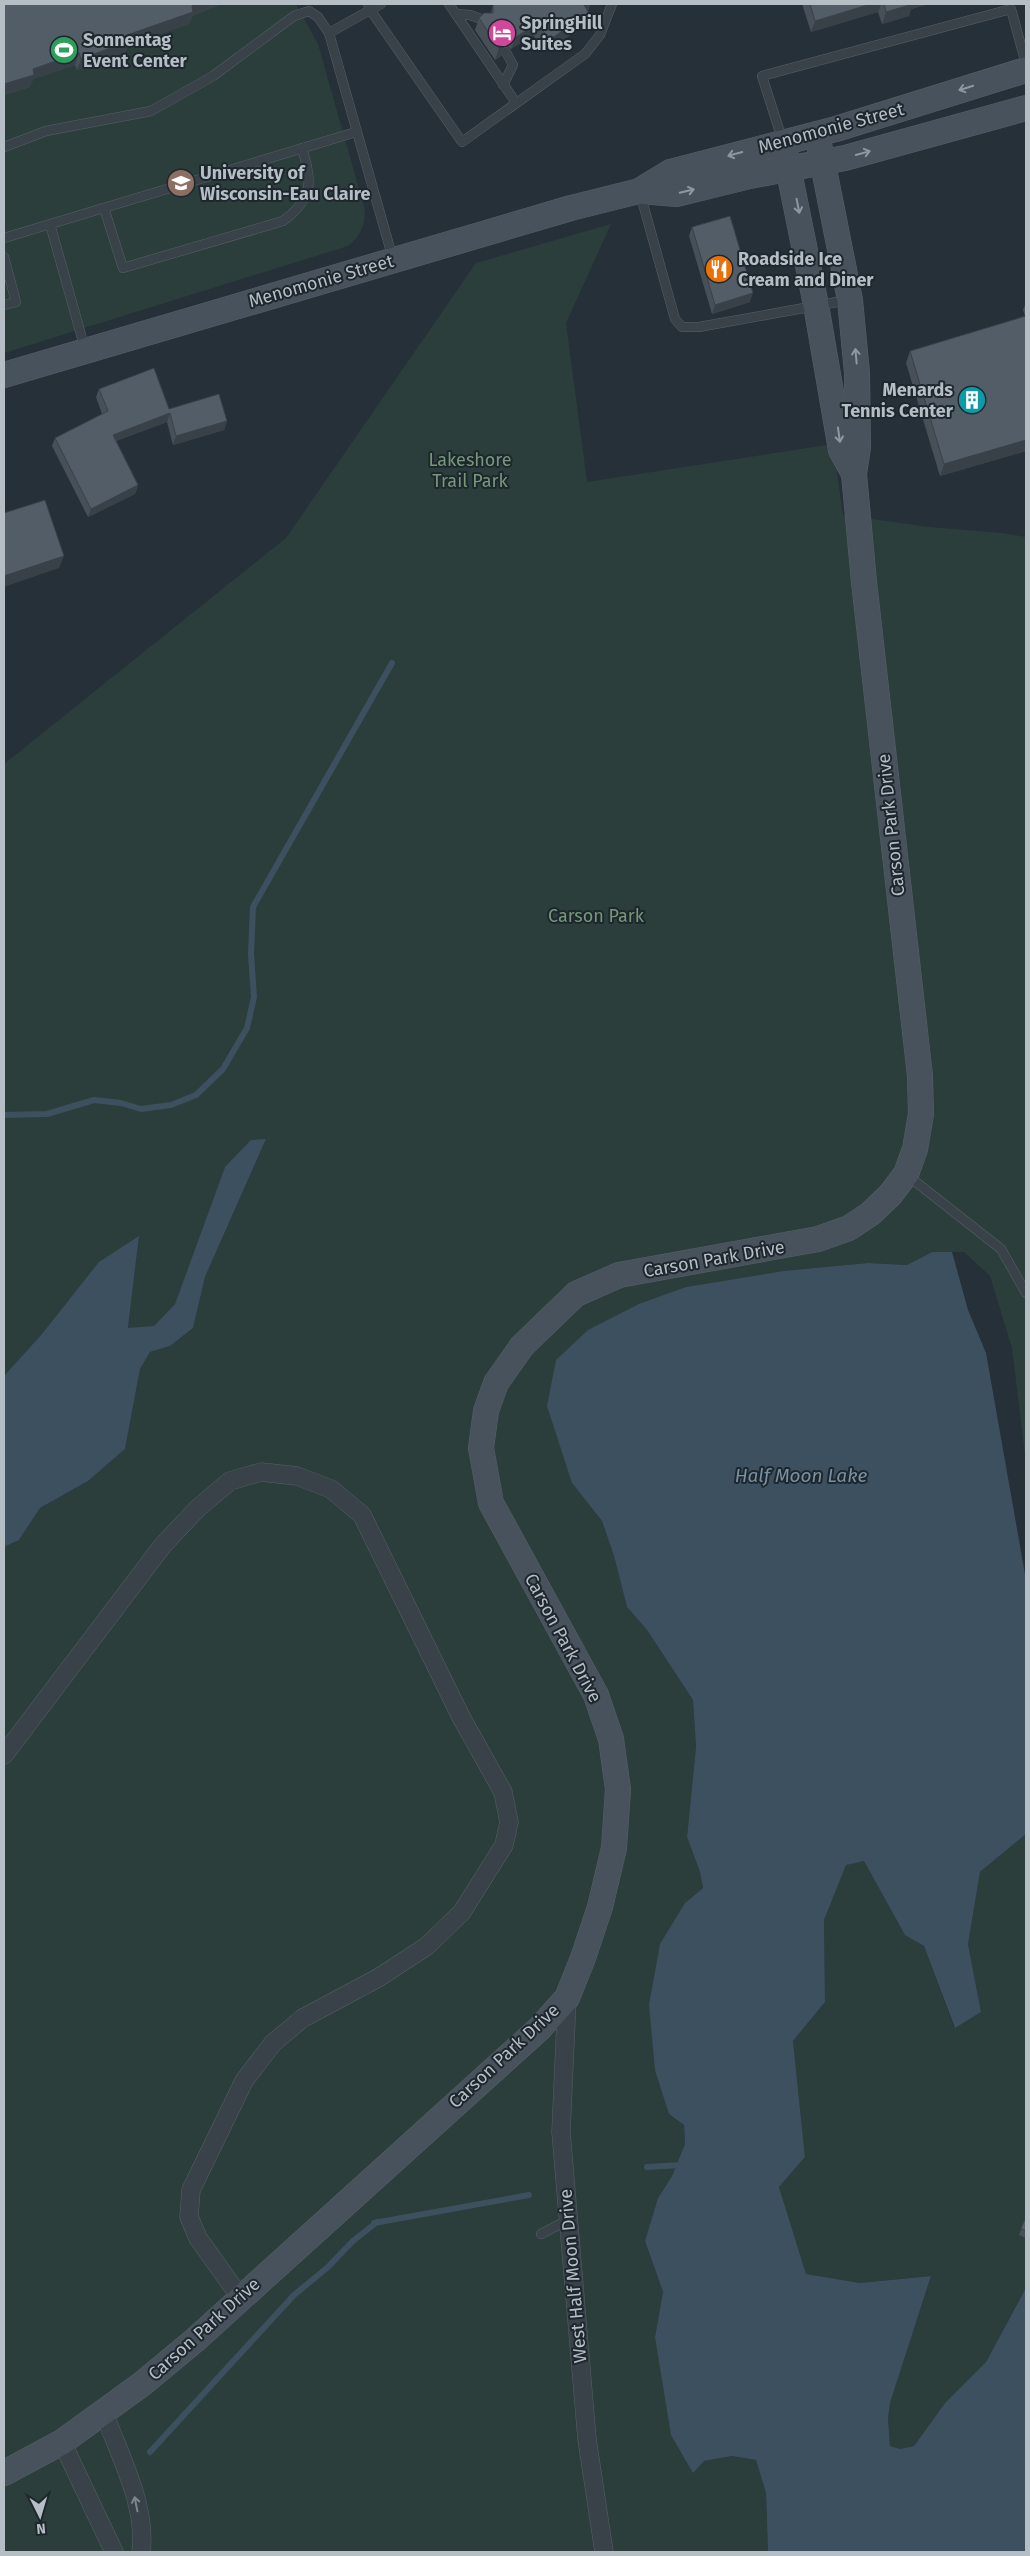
<svg xmlns="http://www.w3.org/2000/svg" width="1030" height="2556" font-family="'Fira Sans',sans-serif">
  <rect width="100%" height="100%" fill="#263039"/>
  <!-- green -->
  <g fill="#2b3e3c">
    <path d="M4,4H296L318,44L365,210C365,226 360,236 348,246L4,353Z"/>
    <polygon points="611,224 566,323 587,482 833,444 843,515 929,527 1002,533 1026,537 1026,1463 1012,1348 990,1276 964,1252 932,1252 907,1265 868,1263 783,1271 686,1287 572,1483 602,1521 614,1556 627,1607 647,1630 693,1700 696,1747 687,1837 700,1872 703,1888 685,1903 669,2114 684,2125 685,2144 672,2176 658,2198 645,2242 663,2292 655,2337 693,2472 704,2461 732,2456 756,2460 766,2493 768,2552 4,2552 4,1547 19,1540 40,1508 88,1481 125,1449 140,1369 150,1352 170,1346 193,1328 205,1277 266,1139 225,1167 175,1304 154,1326 128,1329 139,1237 4,1376 4,764 286,538 476,263"/>
    <polygon points="1026,1834 1026,2288 986,2362 945,2403 914,2446 900,2449 890,2446 888,2418 890,2403 931,2276 860,2283 806,2274 779,2187 805,2157 793,2041 825,2002 824,1920 846,1864 864,1861 905,1934 924,1946 954,2027 981,2012 968,1944 980,1872"/>
  </g>
  <!-- water -->
  <g fill="#3d505f">
    <polygon points="266,1139 205,1277 193,1328 170,1346 150,1352 140,1369 125,1449 88,1481 40,1508 19,1540 4,1547 4,1376 42,1334 99,1262 139,1236 128,1328 154,1326 175,1304 225,1167 251,1140"/>
    <polygon points="932,1252 952,1252 968,1310 986,1353 1026,1580 1026,1834 980,1872 968,1944 981,2012 955,2028 924,1946 905,1935 864,1861 846,1865 824,1920 825,2002 793,2041 805,2157 779,2187 806,2274 860,2283 931,2276 890,2403 888,2418 890,2446 900,2449 914,2446 945,2403 986,2362 1026,2288 1026,2552 768,2552 766,2493 756,2460 732,2456 704,2461 693,2473 671,2435 655,2337 663,2292 645,2241 658,2198 672,2176 685,2144 684,2125 669,2114 655,2070 649,2005 660,1944 685,1903 703,1888 700,1872 687,1837 696,1747 693,1700 647,1630 627,1607 614,1556 602,1521 572,1483 547,1406 556,1360 588,1330 639,1304 686,1287 783,1271 868,1263 907,1265"/>
  </g>
  <g fill="none" stroke-linecap="round" stroke-linejoin="round">
    <!-- stream -->
    <g stroke="#3d505f" stroke-width="6">
      <polyline points="4,1115 47,1114 94,1100 121,1103 141,1109 171,1105 196,1095 223,1069 247,1028 254,997 251,954 253,907 392,663"/>
      <polyline points="647,2167 681,2165"/>
      <polyline points="374,2223 529,2195"/>
      <polyline points="150,2452 294,2295 328,2267 353,2241 377,2222"/>
    </g>
    <defs>
      <g id="lane">
        <polyline points="368,4 371,11 462,142 585,54 600,35 612,4"/>
        <polyline points="449,4 516,103"/>
        <polyline points="456,14 470,15 484,20"/>
        <polyline points="329,33 381,4"/>
        <polyline points="503,85 513,65 506,52"/>
        <polyline points="783,142 762,76 1011,9 1026,64"/>
        <polyline points="4,147 46,131 151,111 213,76 294,16 309,11 318,17 329,33 393,259"/>
        <polyline points="640,193 675,319 682,327 699,327 848,300"/>
        <path d="M104,208L123,268L283,221C314,198 312,182 302,148"/>
        <polyline points="50,224 85,349"/>
        <polyline points="4,238 356,132"/>
        <polyline points="4,257 16,302 4,305"/>
        <polyline points="907,1175 1001,1249 1026,1293"/>
        <polyline points="541,2234 568,2220"/>
      </g>
      <g id="street">
        <polyline points="4,1755 163,1545 198,1508 230,1481 261,1472 297,1476 331,1489 362,1515 461,1717 503,1792 509,1822 504,1845 462,1912 427,1946 378,1978 303,2018 273,2043 244,2081 191,2190 189,2217 198,2238 240,2297"/>
        <polyline points="567,1998 561,2132 587,2439 604,2552"/>
        <path d="M104,2413C120,2456 147,2506 141,2552"/>
        <polyline points="62,2442 114,2552"/>
      </g>
      <g id="secondary">
        <polyline points="785,152 816,305 841,450 854,474"/>
        <polyline points="639,191 677,194 750,176 845,158 1026,108"/>
        <polyline points="4,375 571,208 639,191 670,172 836,129 1026,70"/>
        <polyline points="4,2473 62,2442 142,2384 195,2340 540,2028 567,1998 583,1958 600,1907 614,1848 618,1789 611,1739 596,1695 491,1503 481,1448 486,1411 496,1383 522,1346 576,1294 619,1275 818,1239 849,1228 870,1214 890,1195 906,1174 915,1149 921,1114 920,1076 864,582 854,474 858,447 857,373 850,300 817,134"/>
      </g>
    </defs>
    <!-- lane casing -->
    <use href="#lane" stroke="#576067" stroke-width="10"/>
    <!-- street casing -->
    <use href="#street" stroke="#576067" stroke-width="19"/>
    <!-- secondary casing -->
    <use href="#secondary" stroke="#576067" stroke-width="26"/>
    <!-- lane -->
    <use href="#lane" stroke="#394249" stroke-width="9"/>
    <!-- street -->
    <use href="#street" stroke="#394249" stroke-width="18"/>
    <!-- secondary -->
    <use href="#secondary" stroke="#48525c" stroke-width="25"/>
  </g>
  <!-- wall -->
  <g fill="#475059">
    <polygon points="4,4 219,5 192,16 189,24 128,45 125,53 77,70 75,65 33,79 30,87 4,95"/>
    <polygon points="495,4 590,4 588,11 585,25 545,52 533,35 511,49 507,46 504,46 501,56 495,60 475,30 479,18 491,13 493,5"/>
    <polygon points="802,4 929,4 911,9 909,16 882,24 878,12 811,32"/>
    <polygon points="692,227 750,302 712,314 689,236"/>
    <polygon points="1026,302 1026,451 940,476 906,363 910,351 1025,316 1023,310"/>
    <polygon points="99,389 169,409 227,421 224,430 173,445 167,422 116,441 138,485 135,494 88,517 52,446 55,438 102,414 96,397"/>
    <polygon points="1026,2217 1026,2238 1019,2235"/>
  </g>
  <!-- shaded-wall -->
  <g fill="#394148">
    <polygon points="197,4 220,4 219,5 192,16 189,24 128,45 125,53 77,70 81,59 127,35"/>
    <polygon points="586,4 590,4 587,12 584,5"/>
    <polygon points="871,4 881,4 878,12 811,32 815,21"/>
    <polygon points="909,4 929,4 911,9 909,16 882,24 886,12"/>
    <polygon points="589,13 585,25 545,52 549,40"/>
    <polygon points="538,23 533,35 511,49 516,37"/>
    <polygon points="511,34 507,46 504,46 501,56 495,60 499,48 507,35"/>
    <polygon points="79,53 75,65 33,79 30,87 4,95 4,84 33,69"/>
    <polygon points="753,293 750,302 712,314 715,305"/>
    <polygon points="170,413 167,422 110,443 113,435"/>
    <polygon points="227,421 224,430 173,445 176,436"/>
    <polygon points="1026,440 1026,451 940,476 944,464"/>
    <polygon points="138,485 135,494 88,517 91,509"/>
    <polygon points="64,556 59,568 4,587 4,576"/>
  </g>
  <!-- building -->
  <g fill="#525d67" stroke="#394148">
    <polygon points="4,4 197,4 192,6 193,12 127,35 129,41 81,59 79,53 33,69 34,75 4,84"/>
    <polygon points="495,4 586,4 584,5 589,13 549,40 538,23 516,37 511,34 507,35 504,40 505,44 499,48 479,18 484,13 493,13 493,5"/>
    <polygon points="810,4 871,4 815,21"/>
    <polygon points="884,4 913,4 886,12"/>
    <polygon points="730,216 753,293 715,305 692,227"/>
    <polygon points="1026,316 1026,440 944,464 910,351"/>
    <polygon points="154,368 169,409 219,394 227,421 176,436 170,413 113,435 138,485 91,509 55,438 108,411 99,389"/>
    <polygon points="45,500 64,556 4,576 4,513"/>
    <polygon points="1026,2217 1026,2231 1021,2228"/>
  </g>
  <!-- one-way arrows -->
  <defs><path id="oneway-shaft" d="M-6 0H5M1.5-3L5.5 0L1.5 3" fill="none" stroke-width="1.6" stroke-linecap="round" stroke-linejoin="round" transform="scale(1.25)"/></defs>
  <g stroke="#8f98a0">
    <use href="#oneway-shaft" transform="translate(966 88) rotate(162)"/>
    <use href="#oneway-shaft" transform="translate(863 153) rotate(-15)"/>
    <use href="#oneway-shaft" transform="translate(735 154) rotate(165)"/>
    <use href="#oneway-shaft" transform="translate(687 191) rotate(-13)"/>
    <use href="#oneway-shaft" transform="translate(798 206) rotate(79)"/>
    <use href="#oneway-shaft" transform="translate(856 356) rotate(-95)"/>
    <use href="#oneway-shaft" transform="translate(839 435) rotate(82)"/>
  </g>
  <use stroke="#7d868d" href="#oneway-shaft" transform="translate(136 2504) rotate(-101)"/>
  <!-- icons -->
  <defs>
    <symbol id="hotel-disc" viewBox="-11 -11 22 22"><circle r="9.5" fill="#d1479c" stroke="#1e272e"/><path d="M-6-4.5h1.5V1H6V5H4.5V3h-9V5H-6ZM-4 0a1.8 1.8 0 1 1 3.6 0ZM.5 0V-2.5h3Q6-2.5 6 0Z" fill="#fff"/></symbol>
    <symbol id="stadium-disc" viewBox="-11 -11 22 22"><circle r="9.5" fill="#2e9e5b" stroke="#1e272e"/><path d="M0-5a6.5 5 0 1 0 0 10a6.5 5 0 1 0 0-10ZM-3.5-1.8h7v3.6h-7Z" fill="#fff"/></symbol>
    <symbol id="university-disc" viewBox="-11 -11 22 22"><circle r="9.5" fill="#8d6e63" stroke="#1e272e"/><path d="M0-5L7-2L0 1L-7-2ZM-4 1L0 2.5L4 1V4Q0 6-4 4Z" fill="#fff"/></symbol>
    <symbol id="restaurant-disc" viewBox="-11 -11 22 22"><circle r="9.5" fill="#e8710a" stroke="#1e272e"/><path d="M-5-6h1v4h1v-4h1v4h1v-4h1v5L-1.5 .5V6h-2V.5L-5-1ZM5-6V6H3V1.5H1.5Q1.5-4 5-6Z" fill="#fff"/></symbol>
    <symbol id="building-disc" viewBox="-11 -11 22 22"><circle r="9.5" fill="#0f9aa8" stroke="#1e272e"/><path d="M-4-6H4V6H1V3H-1V6H-4ZM-2.5-4.3h1.7v1.8h-1.7ZM.8-4.3h1.7v1.8H.8ZM-2.5-1h1.7V.8h-1.7ZM.8-1h1.7V.8H.8Z" fill="#fff"/></symbol>
  </defs>
  <g fill-rule="evenodd">
    <use href="#hotel-disc" x="486" y="17" width="32" height="32"/>
    <use href="#stadium-disc" x="48" y="34" width="32" height="32"/>
    <use href="#university-disc" x="165" y="167" width="32" height="32"/>
    <use href="#restaurant-disc" x="703" y="253" width="32" height="32"/>
    <use href="#building-disc" x="956" y="384" width="32" height="32"/>
  </g>
  <g text-anchor="middle" stroke-width="4" stroke-linejoin="round" paint-order="stroke">
    <!-- poi labels -->
    <g font-size="18" font-weight="bold" fill="#b5bdc5" stroke="#1e272e" text-anchor="start">
      <text x="521" y="29">SpringHill<tspan x="521" dy="21">Suites</tspan></text>
      <text x="83" y="46">Sonnentag<tspan x="83" dy="21">Event Center</tspan></text>
      <text x="200" y="179">University of<tspan x="200" dy="21">Wisconsin-Eau Claire</tspan></text>
      <text x="738" y="265">Roadside Ice<tspan x="738" dy="21">Cream and Diner</tspan></text>
      <text x="953" y="396" text-anchor="end">Menards<tspan x="953" dy="21">Tennis Center</tspan></text>
    </g>
    <!-- street labels -->
    <g font-size="18" fill="#b5bdc5" stroke="#1e272e">
      <text transform="translate(831 128) rotate(-15)" y="6">Menomonie Street</text>
      <text transform="translate(321 281) rotate(-16)" y="6">Menomonie Street</text>
      <text transform="translate(891 825) rotate(-96)" y="6">Carson Park Drive</text>
      <text transform="translate(714 1259) rotate(-10)" y="6">Carson Park Drive</text>
      <text transform="translate(563 1638) rotate(62)" y="6">Carson Park Drive</text>
      <text transform="translate(504 2056) rotate(-43)" y="6">Carson Park Drive</text>
      <text transform="translate(573 2276) rotate(-95)" y="6">West Half Moon Drive</text>
      <text transform="translate(204 2329) rotate(-42)" y="6">Carson Park Drive</text>
    </g>
    <!-- park labels -->
    <g font-size="18" fill="#76987a" stroke="#1e272e">
      <text x="470" y="466">Lakeshore<tspan x="470" dy="21">Trail Park</tspan></text>
      <text x="596" y="922">Carson Park</text>
    </g>
    <!-- water labels -->
    <g font-size="19" font-style="italic" fill="#7991a4" stroke="#1e272e">
      <text x="801" y="1482">Half Moon Lake</text>
    </g>
  </g>
  <!-- border -->
  <rect width="1030" height="2556" fill="none" stroke="#b5bdc5" stroke-width="10"/>
  <!-- north arrow -->
  <g transform="translate(40 2516) rotate(175)" stroke="#1e272e" stroke-width="4" paint-order="stroke">
  <path d="M0-4L9 19L0 12L-9 19Z" fill="#b5bdc5"/>
  <text y="-8" font-size="14" font-weight="bold" text-anchor="middle" fill="#b5bdc5">N</text>
  </g>
</svg>
